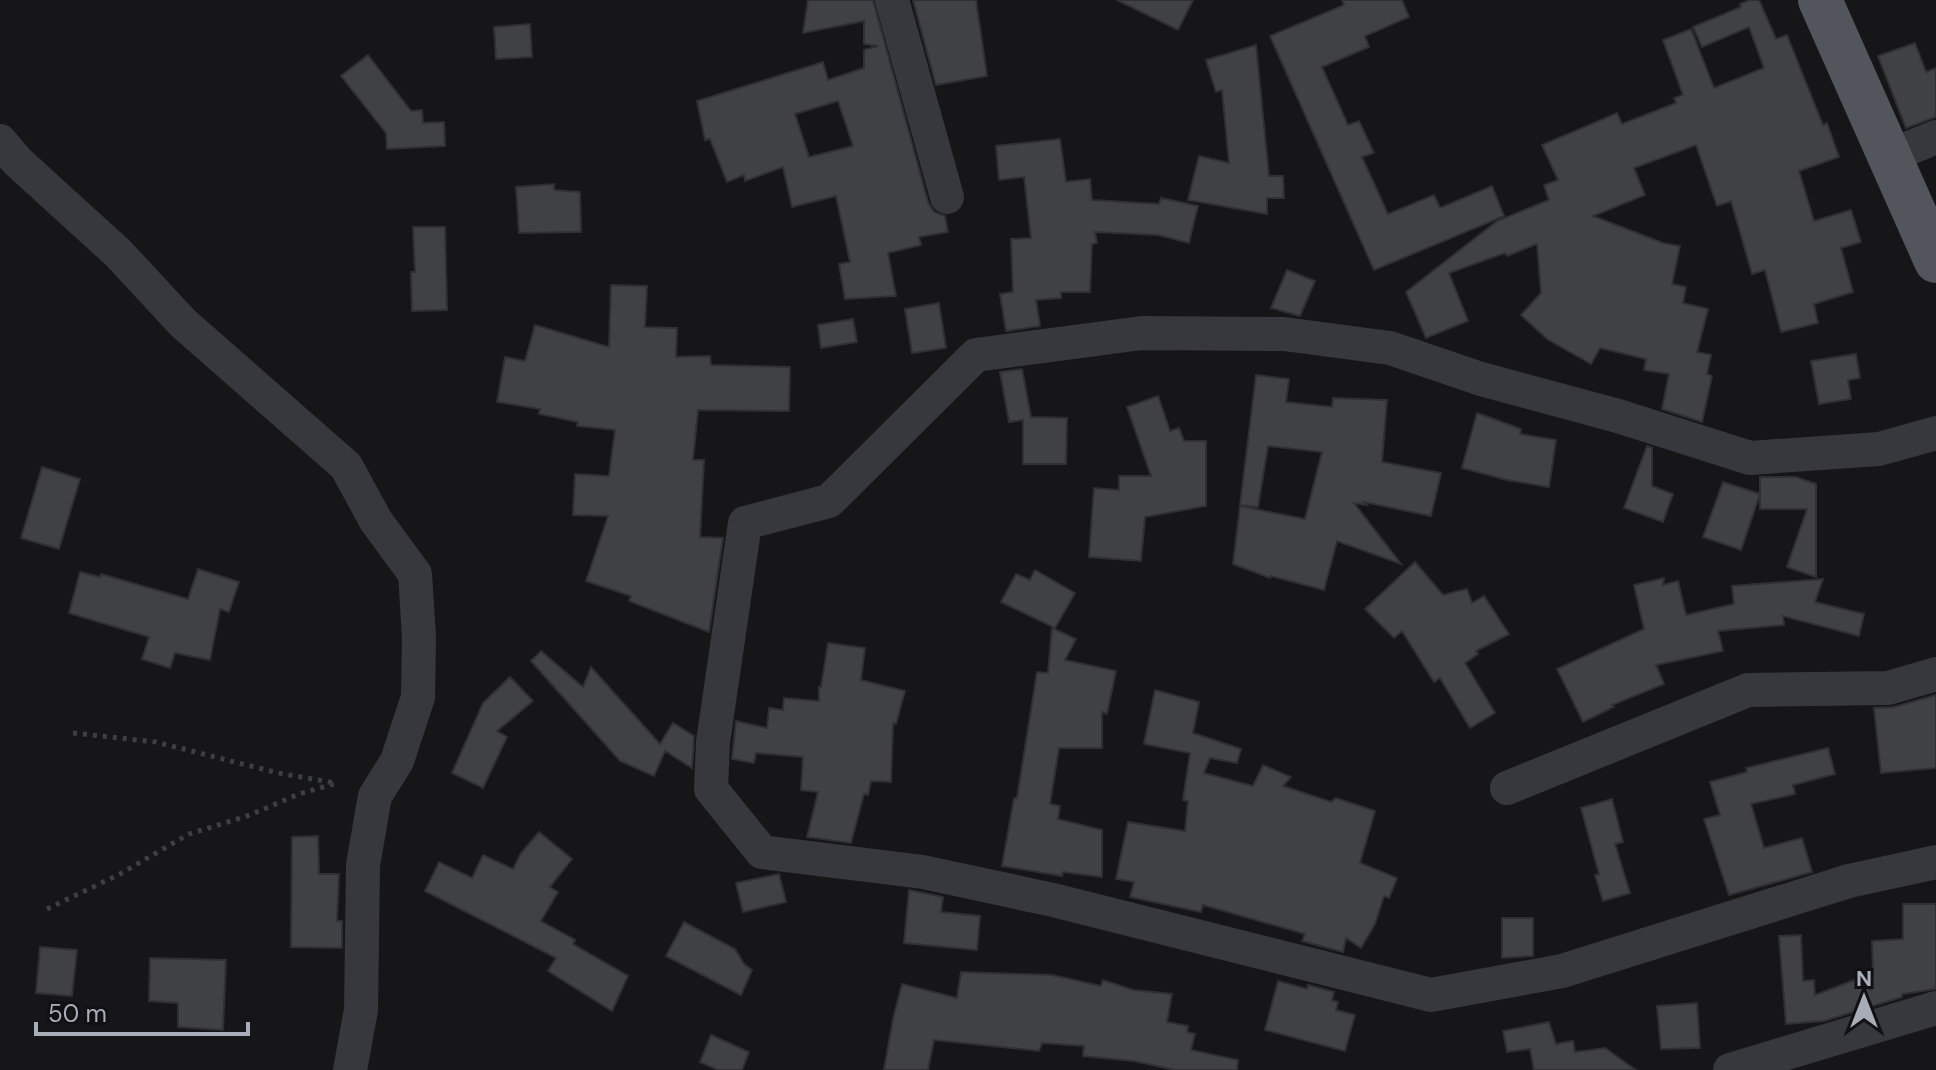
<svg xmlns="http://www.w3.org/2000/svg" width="1936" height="1070" font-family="'DM Sans',sans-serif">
  <rect width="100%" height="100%" fill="#161618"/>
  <!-- building -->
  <g fill="#404145" stroke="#303034" stroke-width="2" fill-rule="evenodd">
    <path d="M808,0H873L928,202L934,212L945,216L948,232L919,237L921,245L888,253L896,296L845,299L839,264L850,262L836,196L792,207L783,167L745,181L744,175L727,182L710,139L705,140L697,101L823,62L828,80L864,68V50L878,46L864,44V21L803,33ZM838,101L853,146L809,157L795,114Z"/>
    <polygon points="913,0 976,0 987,76 936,85"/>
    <polygon points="1117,0 1193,0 1178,30"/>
    <polygon points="1342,0 1402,0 1409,17 1365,36 1369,47 1322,67 1348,125 1359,121 1374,153 1362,157 1388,214 1434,195 1440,208 1492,186 1504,216 1374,270 1270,36 1344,5"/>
    <polygon points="1750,0 1759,0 1776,39 1787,35 1823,125 1827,123 1839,157 1799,171 1814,221 1851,210 1861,242 1841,248 1853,292 1814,304 1818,323 1781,332 1765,270 1752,274 1731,201 1717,206 1696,145 1634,168 1645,195 1593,216 1663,243 1680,246 1672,284 1686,287 1683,303 1708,309 1697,352 1711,355 1707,374 1712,376 1702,422 1662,409 1669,374 1644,370 1646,359 1600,348 1591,364 1547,339 1521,315 1541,293 1537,244 1507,256 1505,253 1449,273 1468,321 1426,338 1406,292 1497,221 1549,200 1544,185 1558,180 1542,145 1617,113 1622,124 1676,103 1674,98 1683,95 1663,40 1691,29 1714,88 1764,68 1749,27 1702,47 1693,27 1741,7 1740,4"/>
    <polygon points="530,24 532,57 496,59 494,27"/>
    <polygon points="1915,43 1926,72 1936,68 1936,117 1906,128 1878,56"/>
    <polygon points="1256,45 1269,176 1283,176 1284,198 1267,198 1267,214 1188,200 1199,156 1229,163 1222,90 1216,92 1206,60"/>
    <polygon points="368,55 411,111 422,110 423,123 444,122 445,146 387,149 386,133 341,76"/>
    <polygon points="1060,139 1066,182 1090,179 1092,200 1159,204 1161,198 1198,206 1189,243 1158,235 1095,232 1097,243 1092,244 1090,292 1061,292 1061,298 1036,300 1040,326 1006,331 1000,294 1013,292 1011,239 1031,238 1024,177 999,180 996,146"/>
    <polygon points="554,184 554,190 580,192 581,232 519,233 516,187"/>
    <polygon points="413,227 445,227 447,310 412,311 411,272 415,272"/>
    <polygon points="1287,270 1315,281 1300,316 1271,308"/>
    <polygon points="611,285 647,286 645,327 677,328 676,357 710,356 711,365 790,367 789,411 698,410 693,460 704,460 700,537 723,538 709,632 629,601 631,596 586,581 608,516 573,515 575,474 609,476 615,430 577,426 578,422 539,414 540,409 497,402 505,357 525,361 535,325 609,347"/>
    <polygon points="939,303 946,348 912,353 905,309"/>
    <polygon points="853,319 857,342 821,348 818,325"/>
    <polygon points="1856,354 1860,378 1848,380 1851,399 1819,404 1811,361"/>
    <polygon points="1022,369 1031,417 1067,418 1066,464 1023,464 1023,420 1009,422 1000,372"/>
    <polygon points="1256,375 1289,379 1286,402 1332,407 1333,398 1387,400 1382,462 1441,473 1431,516 1364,502 1367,505 1354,503 1401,564 1337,541 1324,590 1271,576 1270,578 1233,564 1240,506 1305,519 1322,452 1268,446 1258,507 1240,505"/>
    <polygon points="1158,396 1170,431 1179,428 1184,441 1206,441 1206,506 1145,517 1141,561 1089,557 1094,488 1119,490 1119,476 1151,476 1127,407"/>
    <polygon points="1477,413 1521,429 1520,434 1556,440 1549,487 1507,480 1462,468"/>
    <polygon points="1647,446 1652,448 1652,486 1673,494 1663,522 1624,508"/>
    <polygon points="42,467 80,479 59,549 21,538"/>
    <polygon points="1760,477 1796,477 1816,484 1816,577 1787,567 1807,509 1760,509"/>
    <polygon points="1723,482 1760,494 1741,550 1703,537"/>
    <polygon points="1415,562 1443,595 1467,589 1472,603 1484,596 1509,634 1476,651 1478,654 1465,663 1495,713 1470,728 1440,678 1434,682 1402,631 1394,638 1365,609"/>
    <polygon points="198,569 239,582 229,612 220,609 210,660 175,653 170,668 142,659 149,637 69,613 80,572 100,577 101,574 188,599"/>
    <polygon points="1035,570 1075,593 1055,628 1001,602 1016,574 1030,580"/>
    <polygon points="1664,578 1663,585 1678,581 1686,615 1734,604 1732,586 1823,579 1815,602 1864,614 1859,636 1783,616 1784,625 1718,631 1723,651 1656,665 1664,684 1612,705 1614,707 1583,722 1557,669 1644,629 1634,585"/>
    <polygon points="1052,628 1076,639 1065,660 1116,671 1107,714 1102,712 1102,748 1059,748 1050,804 1060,806 1058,819 1102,830 1102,877 1063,872 1062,876 1002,866 1014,798 1017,798 1037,672 1048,673"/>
    <polygon points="828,643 865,648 861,680 905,691 896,724 893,723 891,782 871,781 868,795 864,794 851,843 807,837 818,792 801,790 803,757 756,753 754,763 732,759 736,721 767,728 769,708 783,710 784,698 819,701 819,687 821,687"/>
    <polygon points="541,651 583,687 591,667 660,744 673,723 694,736 692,768 665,751 654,776 620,761 531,661"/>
    <polygon points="510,677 533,701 497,731 507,737 483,788 452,773 483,703"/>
    <polygon points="1155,690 1199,702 1193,733 1241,749 1237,763 1210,758 1204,773 1253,786 1263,765 1291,777 1283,786 1331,802 1336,798 1375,811 1360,863 1397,878 1389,898 1384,896 1375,924 1361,948 1346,938 1343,952 1302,941 1305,934 1203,905 1201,912 1130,897 1134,882 1116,879 1128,822 1185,831 1188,801 1183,800 1190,753 1144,744"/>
    <polygon points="1936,695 1936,768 1881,773 1874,708 1894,707"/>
    <polygon points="1828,748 1835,774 1793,785 1795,794 1751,804 1764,848 1802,838 1812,872 1729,895 1704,819 1720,815 1710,782 1747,772 1746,768"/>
    <polygon points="1612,799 1623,842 1615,844 1630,893 1603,901 1595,875 1599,874 1581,808"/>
    <polygon points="539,832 572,859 550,887 558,892 541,921 575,940 573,944 628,976 612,1011 548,971 556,958 425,891 439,862 472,878 483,855 513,869 521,853"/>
    <polygon points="318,836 319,874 339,874 337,921 342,921 342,948 291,947 292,837"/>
    <polygon points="779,874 786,902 743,912 736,883"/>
    <polygon points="909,890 943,897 941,912 980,916 977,950 904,943"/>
    <polygon points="1903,904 1936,904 1936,989 1902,994 1902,997 1824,1021 1786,1024 1779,936 1801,935 1803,981 1814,980 1815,995 1873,973 1872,941 1903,939"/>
    <polygon points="1502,918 1533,918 1533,956 1502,958"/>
    <polygon points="684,922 735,949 744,964 752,970 741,995 666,956"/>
    <polygon points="40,947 77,950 72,996 36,993"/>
    <polygon points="150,958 226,960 223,1030 178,1027 178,1003 149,1001"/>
    <polygon points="961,972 1052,975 1101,986 1103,980 1133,990 1172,994 1167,1022 1188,1026 1187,1032 1195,1034 1191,1050 1238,1060 1237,1070 1175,1070 1134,1061 1083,1056 1084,1046 1042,1043 1039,1051 934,1040 928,1070 884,1070 893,1019 902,984 957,998"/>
    <polygon points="1278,981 1307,989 1308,985 1334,992 1332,1000 1338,1002 1336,1010 1355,1015 1345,1051 1265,1030"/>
    <polygon points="1697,1003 1700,1048 1661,1049 1657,1006"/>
    <polygon points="1549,1022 1556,1044 1573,1041 1575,1052 1605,1048 1636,1070 1534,1070 1530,1049 1507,1052 1503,1031"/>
    <polygon points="711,1035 749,1052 742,1070 718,1070 700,1062"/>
  </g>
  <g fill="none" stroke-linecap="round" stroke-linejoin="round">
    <!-- path -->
    <g stroke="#3d3f44" stroke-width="5" stroke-dasharray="4 6" stroke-linecap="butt">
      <polyline points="73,733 156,742 278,773 335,783"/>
      <polyline points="47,909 120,874 189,834 250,815 299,794 337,783"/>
    </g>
    <!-- minor -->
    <g stroke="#37383d" stroke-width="34">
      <polyline points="892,0 947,197"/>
      <polyline points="0,141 18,162 118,253 183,323 346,466 376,521 415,574 419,637 418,697 397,761 375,796 363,865 361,1010 350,1070"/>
      <polyline points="1890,156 1936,137"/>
      <polyline points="1936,433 1879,449 1750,458 1618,416 1481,379 1390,348 1284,334 1142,333 976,355 829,501 745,523 713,742 711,789 762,852 923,872 1053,900 1431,995 1562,971 1849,881 1936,862"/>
      <polyline points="1507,788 1748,690 1888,688 1936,674"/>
      <polyline points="1730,1070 1936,1008"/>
    </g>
    <!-- primary -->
    <polyline stroke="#53555c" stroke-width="44" points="1820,0 1936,261"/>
  </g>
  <!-- north arrow -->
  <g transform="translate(1864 998)" stroke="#111113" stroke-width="6" paint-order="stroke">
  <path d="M0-6L14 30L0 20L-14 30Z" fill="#a8adb8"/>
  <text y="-12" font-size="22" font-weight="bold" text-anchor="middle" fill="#a8adb8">N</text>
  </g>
  <!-- scale -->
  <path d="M36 1022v12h212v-12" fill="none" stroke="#a8adb8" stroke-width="4"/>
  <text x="48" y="1022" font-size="24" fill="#a8adb8" stroke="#111113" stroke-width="6" paint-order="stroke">50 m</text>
</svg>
